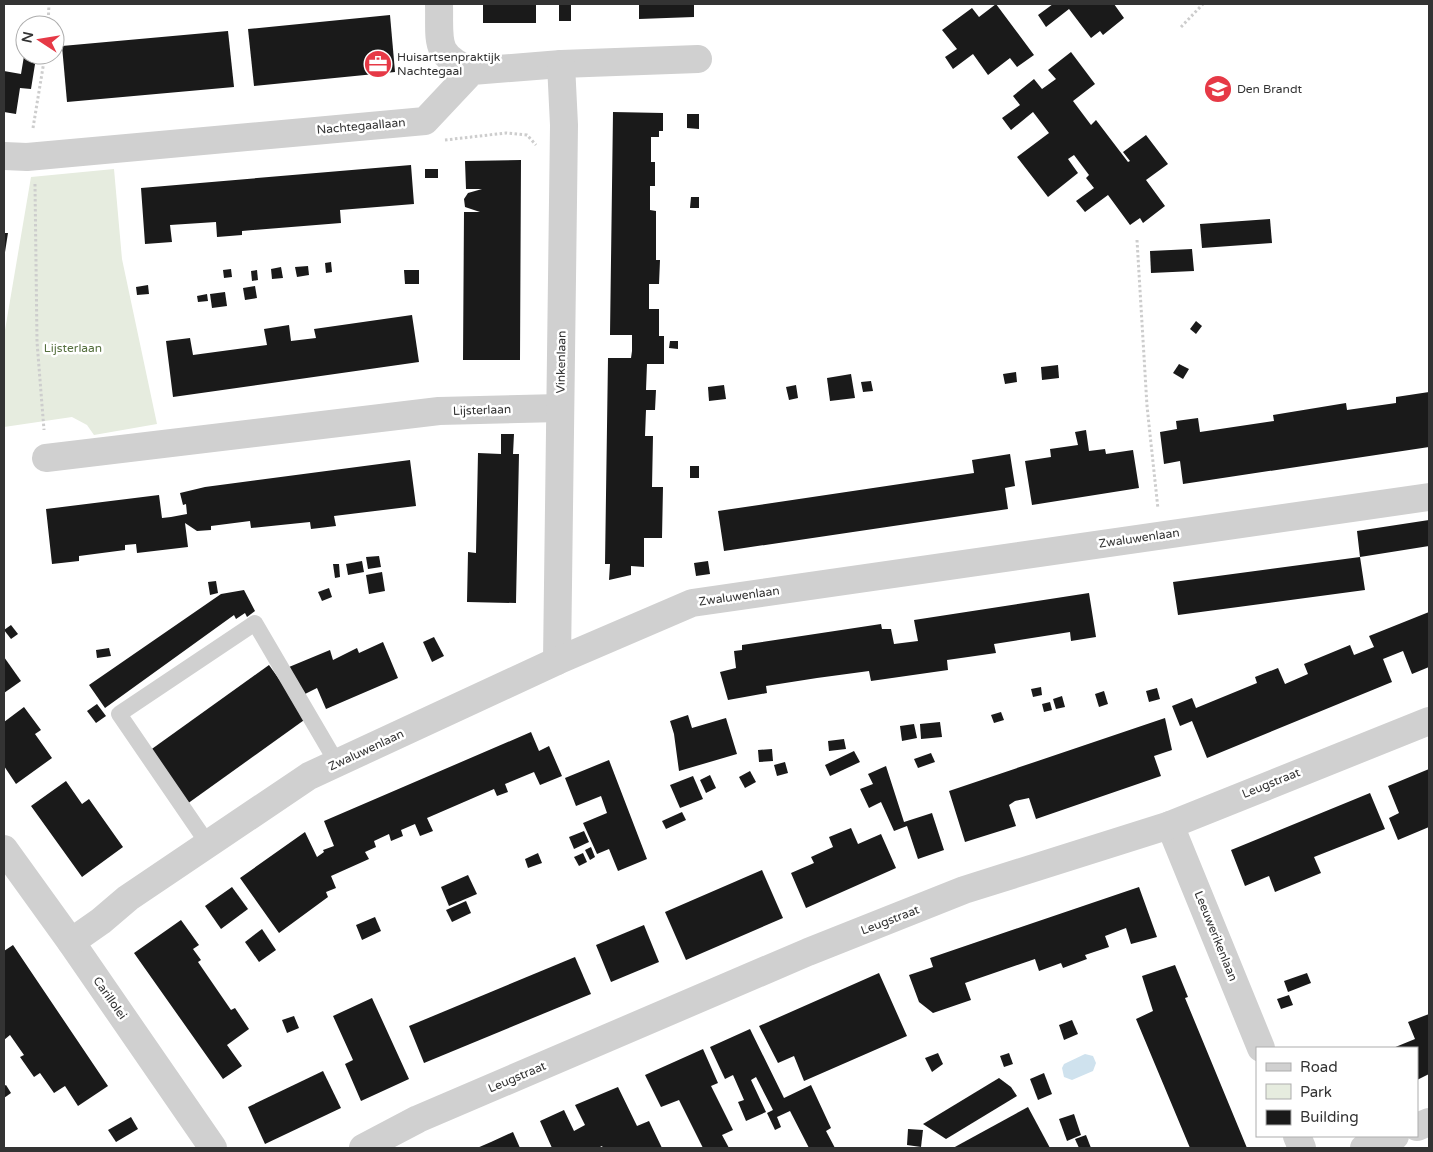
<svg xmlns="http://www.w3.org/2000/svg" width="1433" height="1152" font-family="'Varela Round',sans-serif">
  <rect width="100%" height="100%" fill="#fff"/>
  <!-- green -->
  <polygon fill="#e6ecdf" points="114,169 122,259 157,424 94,435 87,425 72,417 4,427 4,336 31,177"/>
  <!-- water -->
  <polygon fill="#cfe2ee" points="1085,1054 1093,1056 1096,1063 1093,1071 1072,1080 1064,1077 1062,1068 1064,1064"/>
  <!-- building -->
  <g fill="#1a1a1a">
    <rect x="483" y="4" width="53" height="19"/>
    <rect x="559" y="4" width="12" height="17"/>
    <polygon points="639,4 694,4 694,17 639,19"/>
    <polygon points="996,4 1034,55 1017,67 1010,58 988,75 973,54 953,69 945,57 957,49 942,30 972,8 979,17"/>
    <polygon points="1053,4 1114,4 1124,18 1103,35 1100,31 1091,38 1069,9 1046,27 1038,15"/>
    <polygon points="390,15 395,72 254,86 248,29"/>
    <polygon points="27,21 40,23 40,25 27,25"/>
    <polygon points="228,31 234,87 67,102 62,46"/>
    <polygon points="1071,52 1095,84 1073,101 1091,125 1096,120 1128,162 1130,161 1123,152 1146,135 1168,164 1146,180 1165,206 1143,223 1140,218 1130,225 1108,195 1085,212 1076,201 1094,188 1086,178 1089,175 1074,155 1068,159 1078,173 1048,197 1017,157 1049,133 1033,112 1011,130 1002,118 1020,105 1013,96 1034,79 1042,89 1056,79 1048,70"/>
    <polygon points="24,56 36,58 31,89 20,88 16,114 4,112 4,71 21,74"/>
    <polygon points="613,112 663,113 663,131 659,131 659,137 651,137 651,162 655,162 655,186 650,186 650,210 656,211 656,260 660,260 659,284 649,284 649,309 659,309 659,336 664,336 664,364 647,364 646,390 656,390 655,410 646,410 645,436 653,436 652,487 663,487 662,538 644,538 644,567 631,566 631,575 609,580 610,564 605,564 608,358 631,358 632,351 632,335 610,335"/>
    <polygon points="687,114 699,114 699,129 687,128"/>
    <polygon points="521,160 520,360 463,360 464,212 480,212 465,207 464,199 468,193 482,189 466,189 465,161"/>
    <polygon points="411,165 414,204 340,210 341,223 242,231 242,235 217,237 216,222 170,225 172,242 145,244 141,188"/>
    <rect x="425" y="169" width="13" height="9"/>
    <polygon points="691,197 699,197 699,208 690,208"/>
    <polygon points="1270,219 1272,243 1202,248 1200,224"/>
    <polygon points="4,233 8,233 5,252 4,252"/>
    <polygon points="1192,249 1194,271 1151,273 1150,251"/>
    <polygon points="331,262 332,272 326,273 325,263"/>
    <polygon points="308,266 309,275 297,277 295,267"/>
    <polygon points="281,267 283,278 272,279 271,269"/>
    <polygon points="231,269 232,277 224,278 223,270"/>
    <polygon points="257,270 258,280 252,281 251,271"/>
    <polygon points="404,270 419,270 419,284 405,284"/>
    <polygon points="148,285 149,294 137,295 136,287"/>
    <polygon points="255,286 257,298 245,300 243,288"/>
    <polygon points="225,292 227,306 212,308 210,294"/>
    <polygon points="207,294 208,301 198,302 197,296"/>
    <polygon points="412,315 419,362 173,397 166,341 190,338 193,355 267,345 264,329 289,325 291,341 316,338 314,329"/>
    <polygon points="1196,321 1202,326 1196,334 1190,329"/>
    <polygon points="670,341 678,341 678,349 669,348"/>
    <polygon points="1179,364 1189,369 1183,379 1173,373"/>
    <polygon points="1058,365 1059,378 1042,380 1041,367"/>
    <polygon points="1016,372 1017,382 1005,384 1003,374"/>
    <polygon points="851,374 855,398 830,401 827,378"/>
    <polygon points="871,381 873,391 863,392 861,382"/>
    <polygon points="724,385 726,399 709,401 708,387"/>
    <polygon points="796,385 798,398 789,400 786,387"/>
    <polygon points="1429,392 1429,447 1183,484 1180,461 1164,464 1160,432 1177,429 1176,421 1198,418 1200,432 1274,421 1273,415 1346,403 1347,410 1396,403 1396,397"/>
    <polygon points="1086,430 1089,451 1105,449 1106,454 1133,450 1139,488 1032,505 1025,461 1051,457 1050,449 1078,445 1075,432"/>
    <polygon points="501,434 514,434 513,454 519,454 516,603 467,602 468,552 476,553 478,453 501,454"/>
    <polygon points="1010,454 1015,486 1005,488 1008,509 724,551 718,511 974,473 972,460"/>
    <polygon points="410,460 416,506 334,516 336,526 311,529 310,522 251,528 250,521 211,526 211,530 197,531 185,523 188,547 137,553 136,544 125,545 125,550 79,556 79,561 52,564 46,509 159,495 162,518 171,517 187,514 186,504 183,505 180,493 205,487"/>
    <rect x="690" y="466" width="9" height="12"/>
    <polygon points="1429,520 1429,546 1360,557 1365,590 1178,615 1173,582 1360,557 1357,531"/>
    <polygon points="379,556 381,567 368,569 366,557"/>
    <polygon points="362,561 364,572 348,575 346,564"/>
    <polygon points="708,561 710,574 696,576 694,563"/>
    <polygon points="333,564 339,564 340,577 335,578"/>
    <polygon points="382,572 385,591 369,594 366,575"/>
    <polygon points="216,581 218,593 210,595 208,582"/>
    <polygon points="329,588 332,597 322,601 318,592"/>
    <polygon points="244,590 255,611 247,617 245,613 236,619 234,615 105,708 89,685 221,594"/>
    <polygon points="1089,593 1096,637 1071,641 1070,632 994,644 996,653 947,660 948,670 871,681 869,671 817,678 766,686 767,693 728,700 720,672 736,668 734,651 742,650 742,645 881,624 882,629 891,629 894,644 918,641 914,620"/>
    <polygon points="1429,612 1429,667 1412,674 1403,651 1383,659 1392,682 1207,758 1192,721 1180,726 1172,706 1192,698 1196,708 1257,683 1255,677 1278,668 1285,684 1308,674 1304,664 1350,645 1354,655 1374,647 1369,636"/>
    <polygon points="11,625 18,634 11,639 4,630"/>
    <polygon points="434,637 444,656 432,662 423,642"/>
    <polygon points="383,642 398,678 326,709 317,688 305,694 289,667 330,650 333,660 357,648 359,653"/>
    <polygon points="109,648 111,656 97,658 96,650"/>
    <polygon points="4,657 21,681 4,693"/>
    <polygon points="269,665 307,718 187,804 149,751"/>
    <polygon points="1041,687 1042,695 1033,697 1031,689"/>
    <polygon points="1157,688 1160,699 1149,702 1146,691"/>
    <polygon points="1104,691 1108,704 1099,707 1095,694"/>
    <polygon points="1062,696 1065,707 1056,709 1053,699"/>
    <polygon points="1050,702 1052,710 1044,712 1042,704"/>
    <polygon points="97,704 106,716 96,723 87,711"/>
    <polygon points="24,707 41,730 35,734 52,758 16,784 4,766 4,722"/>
    <polygon points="1001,712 1004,720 994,723 991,715"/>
    <polygon points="688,715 692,728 726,718 737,754 679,771 674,734 670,721"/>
    <polygon points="1165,718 1172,750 1154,756 1161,776 1036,819 1029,798 1015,801 1009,805 1016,826 965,842 949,791"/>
    <polygon points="940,722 942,737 921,739 920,724"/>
    <polygon points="914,724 917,738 902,741 900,726"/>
    <polygon points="531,732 539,751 549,746 562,776 540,785 534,772 505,784 508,792 497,796 494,789 427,818 433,831 420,836 415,824 401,830 403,836 391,841 389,834 374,841 376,847 365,852 369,859 331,876 336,888 326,892 328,897 279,933 240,878 305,832 317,857 324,852 323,850 334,846 324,821"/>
    <polygon points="844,739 846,749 829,751 828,741"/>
    <polygon points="772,749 773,761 759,762 758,750"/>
    <polygon points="854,751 860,762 830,776 825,765"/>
    <polygon points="931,753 935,762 918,768 914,759"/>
    <polygon points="609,760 647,859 618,871 609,849 597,854 583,823 607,813 601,796 576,806 565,778"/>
    <polygon points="785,762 788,773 777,776 774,765"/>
    <polygon points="886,766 904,822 932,813 944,850 918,859 907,826 894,831 881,802 869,808 860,789 873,784 868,774"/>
    <polygon points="1429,769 1429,827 1398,840 1389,818 1399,813 1388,786"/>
    <polygon points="750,771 756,782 745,788 739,777"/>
    <polygon points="710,775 716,788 706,793 700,780"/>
    <polygon points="693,776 703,799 680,808 670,785"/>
    <polygon points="66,781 82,804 89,799 123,847 82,877 31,806"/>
    <polygon points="1370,793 1385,829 1314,857 1321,873 1275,892 1269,876 1245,886 1231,850"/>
    <polygon points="682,812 686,820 666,829 662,821"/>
    <polygon points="851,828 858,844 881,834 896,868 806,908 791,873 814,863 811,857 833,847 829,837"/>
    <polygon points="584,831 589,842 574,849 569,837"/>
    <polygon points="591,847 595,857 590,860 585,850"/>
    <polygon points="538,853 542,863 528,868 525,859"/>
    <polygon points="583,853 587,862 579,866 574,857"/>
    <polygon points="762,870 783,918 686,960 665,912"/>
    <polygon points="468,875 477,894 449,906 441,887"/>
    <polygon points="232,887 248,909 221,929 205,906"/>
    <polygon points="1139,887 1157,937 1131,944 1126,928 1105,936 1109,947 1085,955 1087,959 1063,968 1061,963 1039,971 1035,959 965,983 971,1000 933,1013 919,1002 909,975 933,967 930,958"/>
    <polygon points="466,901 471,913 452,922 446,910"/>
    <polygon points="375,917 381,931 362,940 356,925"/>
    <polygon points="181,920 199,945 193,949 201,960 198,962 231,1010 235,1008 249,1029 227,1045 242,1066 223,1079 134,953"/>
    <polygon points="644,925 659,962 611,982 596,945"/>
    <polygon points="262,929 276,950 259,962 245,942"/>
    <polygon points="13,945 108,1086 78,1106 65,1086 54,1093 40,1073 34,1077 20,1057 24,1055 10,1035 4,1040 4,951"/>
    <polygon points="575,957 591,994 424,1063 409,1026"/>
    <polygon points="1175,965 1188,997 1185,998 1247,1148 1190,1148 1136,1019 1153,1011 1142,976"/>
    <polygon points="879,973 907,1036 804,1081 794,1056 778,1063 759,1026"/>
    <polygon points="1307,973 1311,983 1288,992 1284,981"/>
    <polygon points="1289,995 1293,1005 1281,1009 1277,999"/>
    <polygon points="372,998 409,1079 361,1101 345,1064 353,1060 333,1016"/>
    <polygon points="1429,1014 1429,1074 1417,1080 1417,1048 1393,1048 1415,1039 1408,1022"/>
    <polygon points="294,1016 299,1028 287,1033 282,1020"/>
    <polygon points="1072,1020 1078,1034 1064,1040 1059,1025"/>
    <polygon points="750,1029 784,1098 811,1085 831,1128 826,1131 835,1148 809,1148 790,1111 777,1117 781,1127 775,1130 767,1113 773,1110 756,1077 751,1080 766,1112 746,1121 738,1102 744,1100 733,1075 725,1079 710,1047"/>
    <polygon points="703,1049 718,1083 711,1086 733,1130 722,1135 729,1148 703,1148 679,1100 661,1107 645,1075"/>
    <polygon points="938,1053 943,1064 932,1072 925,1058"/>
    <polygon points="1009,1053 1013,1064 1004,1067 1000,1056"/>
    <polygon points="323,1071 341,1108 265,1144 248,1107"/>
    <polygon points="1044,1073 1052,1094 1038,1100 1030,1079"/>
    <polygon points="999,1078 1011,1087 1017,1096 946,1139 923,1124"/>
    <polygon points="6,1085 11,1093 4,1098 4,1086"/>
    <polygon points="618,1087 637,1126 649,1121 662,1148 603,1148 602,1146 598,1148 552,1148 540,1121 564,1110 574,1131 585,1125 575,1105"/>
    <polygon points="1028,1107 1050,1148 953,1148"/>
    <polygon points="1074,1114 1081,1135 1067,1141 1059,1119"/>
    <polygon points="131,1117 138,1129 116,1142 108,1130"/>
    <polygon points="908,1129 923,1130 921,1147 907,1145"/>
    <polygon points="513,1132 520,1148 477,1148 491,1142"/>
    <polygon points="1086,1135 1091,1148 1079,1148 1075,1139"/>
  </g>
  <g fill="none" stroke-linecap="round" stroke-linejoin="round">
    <!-- path -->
    <g stroke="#cdcdcd" stroke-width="3" stroke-dasharray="2.5 2.5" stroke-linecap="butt">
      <polyline points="48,25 49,4"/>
      <polyline points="1181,27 1203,4"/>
      <polyline points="33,128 45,55"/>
      <polyline points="445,140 506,133 527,135 536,145"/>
      <polyline points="35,184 37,342 44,430"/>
      <polyline points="1137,240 1147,406 1158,509"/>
    </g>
    <!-- service -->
    <polyline stroke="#d0d0d0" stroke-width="16" points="208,844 119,714 255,623 337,763"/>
    <!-- minor -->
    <g stroke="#d0d0d0" stroke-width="28">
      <path d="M439,4C440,42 433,55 472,71"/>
      <polyline points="4,156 27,157 425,121 472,71 561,64 698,59"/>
      <polyline points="46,458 439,411 560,408"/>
      <polyline points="557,661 564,125 561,64"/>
      <polyline points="1170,825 1261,1048"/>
      <polyline points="4,849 71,942 213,1148"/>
      <polyline points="71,942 101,921 128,898 309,776 557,661 692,603 1429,497"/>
      <polyline points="1417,1127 1429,1122"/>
      <polyline points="1297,1136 1302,1148"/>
      <polyline points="363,1148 418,1119 808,952 964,890 1170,825 1429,721"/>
      <polyline points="1364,1148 1395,1136"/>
    </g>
  </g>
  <!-- icons -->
  <defs>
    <symbol id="office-disc" viewBox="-11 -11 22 22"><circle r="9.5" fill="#e63946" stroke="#fff"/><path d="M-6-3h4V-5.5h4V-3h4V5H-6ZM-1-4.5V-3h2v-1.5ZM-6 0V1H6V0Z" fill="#fff"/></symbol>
    <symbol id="school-disc" viewBox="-11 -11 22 22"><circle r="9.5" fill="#e63946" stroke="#fff"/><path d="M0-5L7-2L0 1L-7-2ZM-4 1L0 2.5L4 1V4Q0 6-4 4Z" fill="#fff"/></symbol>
  </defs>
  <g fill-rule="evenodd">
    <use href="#office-disc" x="362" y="48" width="32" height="32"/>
    <use href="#school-disc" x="1202" y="73" width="32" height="32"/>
  </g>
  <g text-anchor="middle" stroke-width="5" stroke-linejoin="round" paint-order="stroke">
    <!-- poi labels -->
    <g font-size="12" fill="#333" stroke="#fff" text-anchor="start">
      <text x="397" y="61">Huisartsenpraktijk<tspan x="397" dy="14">Nachtegaal</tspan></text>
      <text x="1237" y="93">Den Brandt</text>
    </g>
    <!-- street labels -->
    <g font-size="12" fill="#333" stroke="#fff">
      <text transform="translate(361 126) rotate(-5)" y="4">Nachtegaallaan</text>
      <text transform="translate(561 362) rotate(-89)" y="4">Vinkenlaan</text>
      <text transform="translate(482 410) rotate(-2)" y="4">Lijsterlaan</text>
      <text transform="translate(1139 538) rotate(-8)" y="4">Zwaluwenlaan</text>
      <text transform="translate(739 596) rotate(-8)" y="4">Zwaluwenlaan</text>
      <text transform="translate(366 750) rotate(-25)" y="4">Zwaluwenlaan</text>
      <text transform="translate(1271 783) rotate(-22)" y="4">Leugstraat</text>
      <text transform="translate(890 920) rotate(-21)" y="4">Leugstraat</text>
      <text transform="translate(1216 936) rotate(68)" y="4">Leeuwerikenlaan</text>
      <text transform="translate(110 998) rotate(55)" y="4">Carillolei</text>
      <text transform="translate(517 1077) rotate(-23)" y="4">Leugstraat</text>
    </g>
    <!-- park labels -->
    <g font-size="12" fill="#56703f" stroke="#fff">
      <text x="73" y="352">Lijsterlaan</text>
    </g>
  </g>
  <!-- border -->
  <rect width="1433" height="1152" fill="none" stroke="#333333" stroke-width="10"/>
  <!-- legend -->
  <rect x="1256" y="1047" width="162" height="90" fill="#ffffff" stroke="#adadad"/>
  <rect x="1266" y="1063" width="25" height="8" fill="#d0d0d0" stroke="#adadad"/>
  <text x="1300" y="1072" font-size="15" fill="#333333">Road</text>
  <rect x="1266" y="1084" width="25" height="15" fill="#e6ecdf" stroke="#adadad"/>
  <text x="1300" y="1097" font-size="15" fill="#333333">Park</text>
  <rect x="1266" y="1110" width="25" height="15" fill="#1a1a1a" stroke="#adadad"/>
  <text x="1300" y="1122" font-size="15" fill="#333333">Building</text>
  <!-- north arrow -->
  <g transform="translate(40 40) rotate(282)"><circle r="24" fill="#ffffff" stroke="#adadad"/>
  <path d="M0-4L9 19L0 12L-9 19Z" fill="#e63946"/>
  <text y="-8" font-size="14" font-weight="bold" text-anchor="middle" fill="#333333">N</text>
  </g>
</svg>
